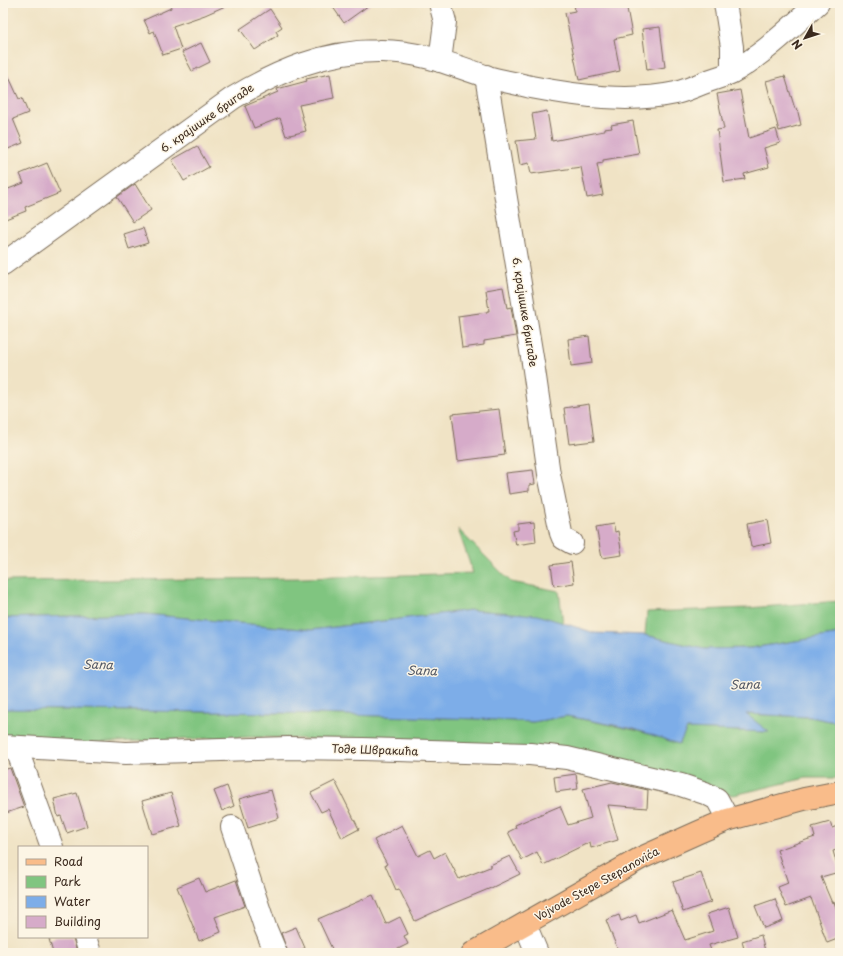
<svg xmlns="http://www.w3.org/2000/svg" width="843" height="956" font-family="'Playpen Sans',sans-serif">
  <rect width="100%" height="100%" fill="#fcf5e5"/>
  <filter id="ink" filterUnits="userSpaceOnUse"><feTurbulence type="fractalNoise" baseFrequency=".025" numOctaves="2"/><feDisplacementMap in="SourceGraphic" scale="8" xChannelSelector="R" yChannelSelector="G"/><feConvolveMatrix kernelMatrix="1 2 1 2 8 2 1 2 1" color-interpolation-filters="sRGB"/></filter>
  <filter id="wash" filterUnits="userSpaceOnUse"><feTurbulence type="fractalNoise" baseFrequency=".012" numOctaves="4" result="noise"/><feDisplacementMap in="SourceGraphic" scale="16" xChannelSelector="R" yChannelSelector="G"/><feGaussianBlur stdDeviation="0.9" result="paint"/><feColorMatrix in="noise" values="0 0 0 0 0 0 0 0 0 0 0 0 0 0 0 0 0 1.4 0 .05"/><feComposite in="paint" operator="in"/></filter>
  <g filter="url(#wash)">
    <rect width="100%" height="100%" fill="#f0e3c5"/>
    <!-- green -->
    <g fill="#80c580" stroke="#5e784f">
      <polygon points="458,529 511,582 559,591 563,623 532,615 471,610 311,630 145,614 3,618 3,581 303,578 473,573"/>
      <polygon points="840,601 840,634 751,648 704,649 645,635 647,612 748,608"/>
      <polygon points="3,709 282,713 480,719 533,722 567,716 639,731 679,744 687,729 768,732 745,714 810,717 840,723 840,778 806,778 734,795 723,794 622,767 397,742 250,737 87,743 3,738"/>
    </g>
    <!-- water -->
    <polygon fill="#7dade8" stroke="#5c6c83" points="471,610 538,615 595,633 645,635 704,649 751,648 840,634 840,723 810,717 746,714 769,732 687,729 679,744 634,729 567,716 533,722 480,719 282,713 3,709 3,618 145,614 311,630"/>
    <g id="blocks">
      <!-- building -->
      <g fill="#d6abc9">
        <polygon points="170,3 232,3 205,15 173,26 181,49 163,55 154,31 150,33 144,20 171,8"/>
        <polygon points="330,3 372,3 344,23"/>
        <polygon points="574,3 610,3 610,6 626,3 632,35 614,39 620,71 579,80 565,13 575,11"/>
        <polygon points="270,9 282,27 276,31 278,35 255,50 240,29"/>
        <polygon points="660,27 665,67 647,70 642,29"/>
        <polygon points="201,43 210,62 192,71 182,52"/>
        <polygon points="3,64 19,99 22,98 28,113 13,119 23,143 3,151"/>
        <polygon points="330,74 334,98 299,105 306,131 286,136 280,118 254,128 245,106 278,92 277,89 307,81 306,79"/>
        <polygon points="785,76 795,109 797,108 801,125 779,131 766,81"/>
        <polygon points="740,90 749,138 776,129 780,143 764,148 769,167 744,174 745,179 724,182 717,130 724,129 717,94"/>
        <polygon points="547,111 552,141 604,131 604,129 612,128 611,125 633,121 639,154 603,160 603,163 597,164 603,195 587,198 581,167 531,174 529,163 520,165 516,141 536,139 532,114"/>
        <polygon points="197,146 209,167 184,181 172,160"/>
        <polygon points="47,163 60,193 25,207 26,211 3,220 3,191 24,183 20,174"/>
        <polygon points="135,184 151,210 133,222 117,197"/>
        <polygon points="143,228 148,243 129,249 124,234"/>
        <polygon points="503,287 507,308 511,307 516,336 484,341 484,345 462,348 458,316 487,312 487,311 489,311 486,290"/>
        <polygon points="589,336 592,363 571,366 568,339"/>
        <polygon points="589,404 594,441 569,444 564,408"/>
        <polygon points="499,409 505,455 458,461 452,414"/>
        <polygon points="533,470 535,484 529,485 529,491 509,494 506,473"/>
        <polygon points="767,520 771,543 751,547 747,524"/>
        <polygon points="534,522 536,542 516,545 513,531 518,530 518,524"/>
        <polygon points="613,524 615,532 618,531 622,555 602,558 596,527"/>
        <polygon points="571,562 574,583 554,586 551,565"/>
        <polygon points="10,768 24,807 3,814 3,770"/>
        <polygon points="576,774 578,789 556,792 554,777"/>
        <polygon points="335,781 359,829 342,838 328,809 321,812 311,793"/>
        <polygon points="612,782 648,790 647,808 608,805 618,840 591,848 590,842 543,865 537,852 522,860 508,832 516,828 515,825 560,806 568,825 591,818 583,789"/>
        <polygon points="227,786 234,806 222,811 214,791"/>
        <polygon points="271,790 279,818 248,828 239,799"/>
        <polygon points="77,793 87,826 67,833 61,816 58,817 54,799"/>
        <polygon points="171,793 181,826 152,834 142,801"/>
        <polygon points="830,822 832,828 840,825 840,849 833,851 839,872 821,877 832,903 834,902 840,919 840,938 827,943 811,898 786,907 778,887 788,883 777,850 815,837 812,827"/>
        <polygon points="402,825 418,856 430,850 434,858 445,852 459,879 490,867 490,865 510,856 520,874 491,888 445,907 415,921 399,889 396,890 385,865 387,864 374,840"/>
        <polygon points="701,873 711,902 683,912 673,882"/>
        <polygon points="199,878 205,892 236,880 245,906 215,917 221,932 199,941 177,887"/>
        <polygon points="373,895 386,924 400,917 408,934 404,936 408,944 390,953 334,953 318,919"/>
        <polygon points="775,899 783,921 764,928 755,906"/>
        <polygon points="729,907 738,937 709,945 712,953 619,953 606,920 619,915 621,921 636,915 639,923 672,910 685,940 713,931 707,914"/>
        <polygon points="296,927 305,948 293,953 288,953 281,933"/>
        <polygon points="761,935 765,951 757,953 745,953 742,941"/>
        <polygon points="57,937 73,937 77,953 53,953 49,939"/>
      </g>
    </g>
  </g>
  <g filter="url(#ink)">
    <use href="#blocks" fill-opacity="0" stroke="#7a6b58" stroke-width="1"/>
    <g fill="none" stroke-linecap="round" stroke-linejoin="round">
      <defs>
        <g id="minor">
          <polyline points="725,3 732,47 732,72"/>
          <polyline points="440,61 445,22 440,3"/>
          <polyline points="486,76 533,363 549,474 561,533 563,538 572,543"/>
          <path d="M3,264L233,98C278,71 325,51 378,51C415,50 451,64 485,76C500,81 516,83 531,87C578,96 629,103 676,93C687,90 698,85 708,81C716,78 725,76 732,72C741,68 750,61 758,55C780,39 798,21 818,3"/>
          <polyline points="3,746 126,753 288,748 363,749 530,754 567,758 681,785 705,793 717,799 724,812 727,820"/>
          <polyline points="16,747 52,847"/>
          <polyline points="232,827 265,927 276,953"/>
          <polyline points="525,924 537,953"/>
          <polyline points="85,937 90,953"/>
        </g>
        <polyline id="major" points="473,953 641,858 699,832 727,820 804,799 840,792"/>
      </defs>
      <!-- minor casing -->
      <use href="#minor" stroke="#7a6b58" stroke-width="24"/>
      <!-- major casing -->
      <use href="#major" stroke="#7a6b58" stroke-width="24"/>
      <!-- minor -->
      <use href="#minor" stroke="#fff" stroke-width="22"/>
      <!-- major -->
      <use href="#major" stroke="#f9bc8a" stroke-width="22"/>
    </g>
  </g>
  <g text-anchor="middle" stroke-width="3" stroke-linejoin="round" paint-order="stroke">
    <!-- street labels -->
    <g font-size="11" fill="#3b2a1e" stroke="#fcf5e5">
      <text transform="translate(207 118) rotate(-35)" y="4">6. крајишке бригаде</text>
      <text transform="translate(525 312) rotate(81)" y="4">6. крајишке бригаде</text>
      <text transform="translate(375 750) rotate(2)" y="4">Тоде Швракића</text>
      <text transform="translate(597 884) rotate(-29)" y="4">Vojvode Stepe Stepanovića</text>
    </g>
    <!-- water labels -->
    <g font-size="12" font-style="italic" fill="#525865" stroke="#fcf5e5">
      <text transform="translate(98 665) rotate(1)" y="4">Sana</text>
      <text transform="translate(422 671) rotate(1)" y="4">Sana</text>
      <text transform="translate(745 685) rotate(-1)" y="4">Sana</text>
    </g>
  </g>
  <!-- margin -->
  <rect width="843" height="956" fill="none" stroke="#fcf5e5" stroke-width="16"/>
  <!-- legend -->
  <rect x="18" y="846" width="130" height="92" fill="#fcf5e5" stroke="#afa495"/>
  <rect x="26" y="859" width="20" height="6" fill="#f9bc8a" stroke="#afa495"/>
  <text x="54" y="866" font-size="12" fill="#3b2a1e">Road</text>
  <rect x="26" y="876" width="20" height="12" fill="#80c580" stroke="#afa495"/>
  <text x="54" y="886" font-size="12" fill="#3b2a1e">Park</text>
  <rect x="26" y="896" width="20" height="12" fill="#7dade8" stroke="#afa495"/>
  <text x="54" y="906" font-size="12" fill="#3b2a1e">Water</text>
  <rect x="26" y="916" width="20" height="12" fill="#d6abc9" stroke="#afa495"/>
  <text x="54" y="926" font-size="12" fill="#3b2a1e">Building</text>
  <!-- north arrow -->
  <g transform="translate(805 38) rotate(231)" stroke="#fcf5e5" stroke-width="3" paint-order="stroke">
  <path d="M0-3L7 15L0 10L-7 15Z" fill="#3b2a1e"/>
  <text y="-6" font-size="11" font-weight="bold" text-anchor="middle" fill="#3b2a1e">N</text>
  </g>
</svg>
